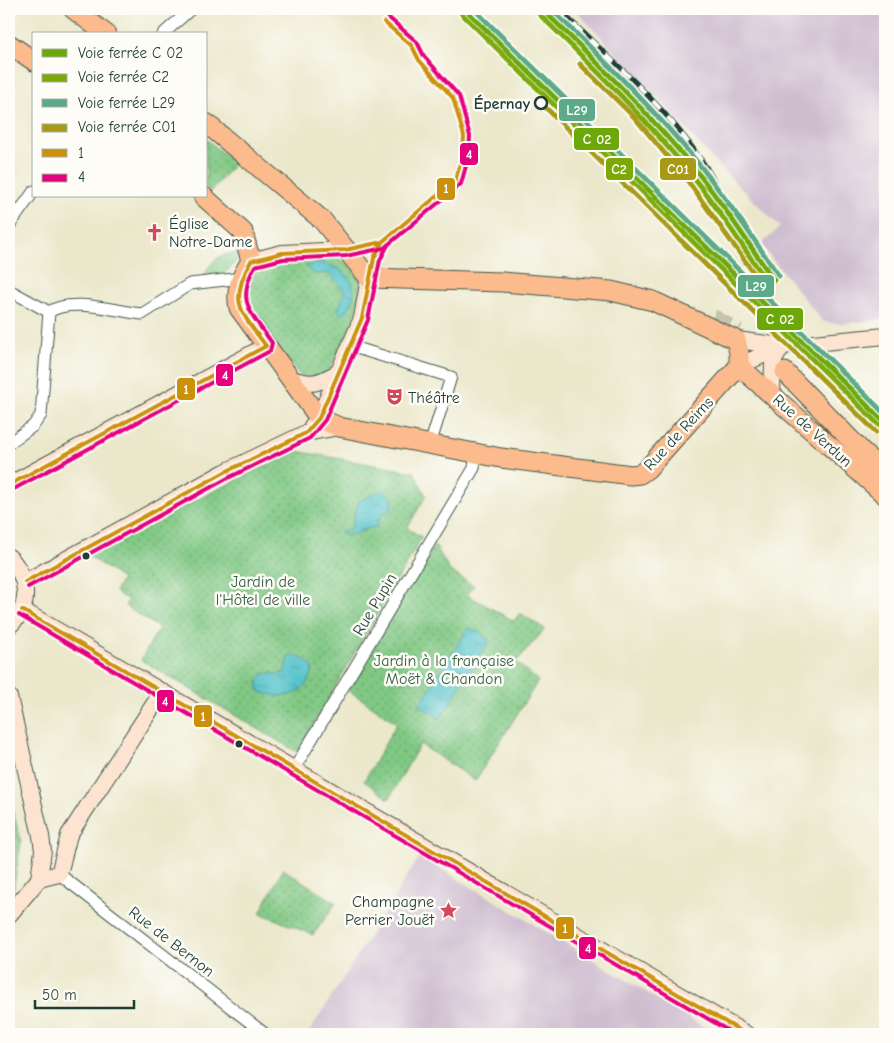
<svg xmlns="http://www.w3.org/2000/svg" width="894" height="1043" font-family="'Comic Neue',sans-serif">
  <defs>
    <pattern id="grass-tufts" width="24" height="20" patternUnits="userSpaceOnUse" patternTransform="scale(1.25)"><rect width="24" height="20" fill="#80c884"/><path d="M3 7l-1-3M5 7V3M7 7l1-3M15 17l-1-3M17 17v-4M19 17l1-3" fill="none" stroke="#68a46d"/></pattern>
    <pattern id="park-dots" width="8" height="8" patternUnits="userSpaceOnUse" patternTransform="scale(1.25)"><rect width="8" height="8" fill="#80c884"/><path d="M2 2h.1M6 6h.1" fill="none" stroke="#68a46d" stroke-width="1.8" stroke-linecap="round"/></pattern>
    <pattern id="water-ripples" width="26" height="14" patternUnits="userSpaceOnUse" patternTransform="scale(1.25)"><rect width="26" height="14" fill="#55c3cb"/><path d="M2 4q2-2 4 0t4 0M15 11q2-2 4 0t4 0" fill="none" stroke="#46a0a6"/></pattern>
  </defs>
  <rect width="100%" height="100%" fill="#fdfcf7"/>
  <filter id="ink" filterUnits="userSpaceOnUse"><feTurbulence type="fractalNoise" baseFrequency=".02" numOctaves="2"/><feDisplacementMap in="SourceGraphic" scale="10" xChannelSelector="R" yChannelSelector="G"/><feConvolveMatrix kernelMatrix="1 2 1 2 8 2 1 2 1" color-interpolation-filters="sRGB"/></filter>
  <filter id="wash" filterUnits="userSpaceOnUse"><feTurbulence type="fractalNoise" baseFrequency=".0096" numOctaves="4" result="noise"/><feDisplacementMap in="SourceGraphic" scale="20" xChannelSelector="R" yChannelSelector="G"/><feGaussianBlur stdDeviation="1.12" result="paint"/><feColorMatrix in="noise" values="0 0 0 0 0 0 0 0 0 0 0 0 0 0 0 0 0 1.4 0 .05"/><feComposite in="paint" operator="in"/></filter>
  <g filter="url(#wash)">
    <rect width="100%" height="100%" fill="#ebe7ca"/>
    <!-- industrial -->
    <g fill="#cfbdd0">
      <polygon points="575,9 885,9 885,319 842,324 823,322 761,245 780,227 714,161 689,132"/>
      <polygon points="420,856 600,964 715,1034 308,1034"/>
    </g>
    <!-- grass -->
    <path fill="url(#grass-tufts)" stroke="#50825c" d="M239,253C234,271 221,276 204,277C210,260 222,253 239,253Z"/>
    <!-- park -->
    <g fill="url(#park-dots)" stroke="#50825c">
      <polygon points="206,139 235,163 211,191 206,187"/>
      <polygon points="307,255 340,259 354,269 361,279 357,310 345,341 325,377 302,378 244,303 250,272 269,260"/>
      <polygon points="296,451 414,472 426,496 407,528 422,537 297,752 141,660 159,628 125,606 128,600 115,592 122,579 86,554"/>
      <polygon points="435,545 450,571 474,586 467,595 514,621 520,613 545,629 516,662 538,681 475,781 420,744 389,799 364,781 397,723 348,690"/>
      <polygon points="9,796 21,842 13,892 9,896"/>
      <polygon points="283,869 336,903 313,935 260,913"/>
    </g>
    <!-- water -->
    <g fill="url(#water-ripples)" stroke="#3a8080">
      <path d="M322,263C351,269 365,292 342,316L338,310L345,292L329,273L314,274L305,266Z"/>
      <path d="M382,490L393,499L390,511L381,514L376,527C364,528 352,538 342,535L341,531H349L351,529L358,502Z"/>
      <polygon points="468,628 480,632 489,641 440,719 430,711 419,706"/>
      <path d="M289,656C301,655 306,660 313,668C307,697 283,701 259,691L258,681L264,673L278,674L285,672Z"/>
    </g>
  </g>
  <g filter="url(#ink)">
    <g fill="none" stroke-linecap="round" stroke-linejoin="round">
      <!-- primary-tunnel -->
      <polyline stroke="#c2c5ac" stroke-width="19" stroke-dasharray="19 9" stroke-linecap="butt" points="712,318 738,333"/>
      <defs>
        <g id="minor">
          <polyline points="163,34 191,9"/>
          <polyline points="9,226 34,191"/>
          <path d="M9,290L49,312C70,297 116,311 142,314L190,284L242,278"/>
          <polyline points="350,346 451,377 430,445"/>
          <polyline points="9,443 33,426 41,415 49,312"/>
          <polyline points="294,769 474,468 476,454"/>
          <polyline points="59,874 265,1034"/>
        </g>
        <g id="secondary">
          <polyline points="251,261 282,253 345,250"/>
          <polyline points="736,340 782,346"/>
          <polyline points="739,366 782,346 885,336"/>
          <path d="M289,378C313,386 317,384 339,372"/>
          <polyline points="772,394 773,362 782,346"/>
          <polyline points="312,426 319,418 362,318 369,278"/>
          <polyline points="9,485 266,346"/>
          <path d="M9,557C29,578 32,607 9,626"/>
          <polyline points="25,582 225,472 306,433 339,427"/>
          <polyline points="22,610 746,1034"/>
          <polyline points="9,697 41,836 43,851 39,879"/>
          <polyline points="39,879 59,874 69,835 162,692"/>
          <polyline points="9,915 39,879"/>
        </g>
        <g id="primary">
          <polyline points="73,9 106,34"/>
          <polyline points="9,44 34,61"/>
          <polyline points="206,123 322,220 369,278 502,282 611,291 653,301 736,340 739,353 739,366"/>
          <path d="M203,196L243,232L251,261C241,276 235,290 239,308L319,418L339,427L501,458L631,475L640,474L647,469L739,366"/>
          <polyline points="739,366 885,495"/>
          <polyline points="785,372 885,475"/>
        </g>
      </defs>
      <!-- minor casing -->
      <use href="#minor" stroke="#3e564a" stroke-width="13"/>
      <!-- secondary casing -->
      <use href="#secondary" stroke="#3e564a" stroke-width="18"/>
      <!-- primary casing -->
      <use href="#primary" stroke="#3e564a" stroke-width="21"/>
      <!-- minor -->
      <use href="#minor" stroke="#fff" stroke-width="11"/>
      <!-- secondary -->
      <use href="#secondary" stroke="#fde4d1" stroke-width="16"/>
      <!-- primary -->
      <use href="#primary" stroke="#fbbb8c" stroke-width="19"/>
      <defs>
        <path id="rail" d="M558,9C607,56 660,101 699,157C719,185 733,217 751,246"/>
      </defs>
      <!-- rail casing -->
      <use href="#rail" stroke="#1f3d34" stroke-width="5.5"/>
      <!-- rail -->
      <use href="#rail" stroke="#fdfcf7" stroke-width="4" stroke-dasharray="11" stroke-linecap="butt"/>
      <defs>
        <g id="bus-1">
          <path d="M9,485L266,346C241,312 228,302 251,261L282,253L345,250L382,242L455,181L463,154L464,136L453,98L419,60L412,46L384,22"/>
          <polyline points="25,582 225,472 306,433 319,418 362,318 374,258 382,242"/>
          <polyline points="22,610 746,1034"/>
        </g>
        <g id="bus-2">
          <path d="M12,490L270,351L272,343C252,314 235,302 255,266L283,259L346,256L384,248L461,184L469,155L470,136L459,96L424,56L417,42L388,17"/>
          <polyline points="28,587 228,478 310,438 325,420 368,320 380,260 388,245"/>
          <polyline points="19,615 734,1034"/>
        </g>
      </defs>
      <!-- bus-1 casing -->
      <use href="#bus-1" stroke="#fdfcf7" stroke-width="8"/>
      <!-- bus-2 casing -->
      <use href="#bus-2" stroke="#fdfcf7" stroke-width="8"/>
      <!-- bus-1 -->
      <use href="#bus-1" stroke="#cc910a" stroke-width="4"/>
      <!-- bus-2 -->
      <use href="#bus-2" stroke="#e5007d" stroke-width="4"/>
      <defs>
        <g id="rail-1">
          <polyline points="465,9 885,423"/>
          <path d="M542,9C596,61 649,113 697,172C725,206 748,244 774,280"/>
        </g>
        <g id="rail-2">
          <polyline points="461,13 881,427"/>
          <path d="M538,13C591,65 645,117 692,176C720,210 743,248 769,284"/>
        </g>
        <g id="rail-3">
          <polyline points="474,9 885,414"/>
          <path d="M551,9C604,60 656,111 702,168C730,203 754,240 779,276"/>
        </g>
        <g id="rail-4">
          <polyline points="580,64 635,118 687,180 763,286"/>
          <polyline points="541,103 876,432"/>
        </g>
      </defs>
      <!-- rail-1 casing -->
      <use href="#rail-1" stroke="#fdfcf7" stroke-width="9"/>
      <!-- rail-2 casing -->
      <use href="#rail-2" stroke="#fdfcf7" stroke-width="9"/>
      <!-- rail-3 casing -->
      <use href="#rail-3" stroke="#fdfcf7" stroke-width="9"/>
      <!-- rail-4 casing -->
      <use href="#rail-4" stroke="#fdfcf7" stroke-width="9"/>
      <!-- rail-1 -->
      <use href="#rail-1" stroke="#6ca80a" stroke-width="5"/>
      <!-- rail-2 -->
      <use href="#rail-2" stroke="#7ca908" stroke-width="5"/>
      <!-- rail-3 -->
      <use href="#rail-3" stroke="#5caa87" stroke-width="5"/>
      <!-- rail-4 -->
      <use href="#rail-4" stroke="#a89a15" stroke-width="5"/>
    </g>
  </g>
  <!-- icons -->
  <defs>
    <symbol id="church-bare" viewBox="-9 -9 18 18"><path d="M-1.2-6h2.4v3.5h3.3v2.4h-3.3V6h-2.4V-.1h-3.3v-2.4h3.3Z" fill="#d1495b" stroke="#fdfcf7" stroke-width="2.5" paint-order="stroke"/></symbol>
    <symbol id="theatre-bare" viewBox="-9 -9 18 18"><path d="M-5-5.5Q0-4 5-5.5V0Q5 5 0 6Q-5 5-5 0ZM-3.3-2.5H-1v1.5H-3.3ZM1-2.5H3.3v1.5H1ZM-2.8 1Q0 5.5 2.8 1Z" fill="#d1495b" stroke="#fdfcf7" stroke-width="2.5" paint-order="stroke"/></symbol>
    <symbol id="sight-bare" viewBox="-9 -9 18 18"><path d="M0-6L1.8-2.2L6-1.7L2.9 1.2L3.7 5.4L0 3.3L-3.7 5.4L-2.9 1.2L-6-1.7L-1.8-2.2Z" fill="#d1495b" stroke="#fdfcf7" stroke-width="2.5" paint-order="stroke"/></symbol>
  </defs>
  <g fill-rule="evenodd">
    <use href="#church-bare" x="142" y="220" width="25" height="25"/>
    <use href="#theatre-bare" x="382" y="384" width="25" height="25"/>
    <use href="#sight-bare" x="436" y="898" width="25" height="25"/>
  </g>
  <!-- markers -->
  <circle fill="#fdfcf7" stroke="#1f3d34" stroke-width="2.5" cx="541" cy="103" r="6"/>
  <g fill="#1f3d34" stroke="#fdfcf7" stroke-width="2">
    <circle cx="86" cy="556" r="4.5"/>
    <circle cx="239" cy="744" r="4.5"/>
  </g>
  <g text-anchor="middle" stroke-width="5" stroke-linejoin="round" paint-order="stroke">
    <!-- stop labels -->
    <g font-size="16" font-weight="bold" fill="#1f3d34" stroke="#fdfcf7" text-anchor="end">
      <text x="530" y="109">Épernay</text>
    </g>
    <!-- poi labels -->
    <g font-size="16" fill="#1f3d34" stroke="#fdfcf7" text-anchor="start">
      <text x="169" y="229">Église<tspan x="169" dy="18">Notre-Dame</tspan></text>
      <text x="408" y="403">Théâtre</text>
      <text x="434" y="907" text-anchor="end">Champagne<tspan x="434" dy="18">Perrier Jouët</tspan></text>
    </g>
    <!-- street labels -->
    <g font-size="16" fill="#1f3d34" stroke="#fdfcf7">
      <text transform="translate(813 430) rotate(42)" y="6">Rue de Verdun</text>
      <text transform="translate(678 433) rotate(-47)" y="6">Rue de Reims</text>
      <text transform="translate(374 604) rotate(-59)" y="6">Rue Pupin</text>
      <text transform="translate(172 941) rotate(38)" y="6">Rue de Bernon</text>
    </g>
    <!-- park labels -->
    <g font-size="16" fill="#376048" stroke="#fdfcf7">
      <text x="263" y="587">Jardin de<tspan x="263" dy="18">l'Hôtel de ville</tspan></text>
      <text x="444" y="666">Jardin à la française<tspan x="444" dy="18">Moët &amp; Chandon</tspan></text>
    </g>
  </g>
  <g stroke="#fdfcf7" stroke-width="2">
    <rect x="558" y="98" width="38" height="24" rx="5" fill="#5caa87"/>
    <rect x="573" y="127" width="47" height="24" rx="5" fill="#6ca80a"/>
    <rect x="459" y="142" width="20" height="24" rx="5" fill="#e5007d"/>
    <rect x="605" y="157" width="29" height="24" rx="5" fill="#7ca908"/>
    <rect x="659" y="157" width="38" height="24" rx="5" fill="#a89a15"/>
    <rect x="436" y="177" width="20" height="24" rx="5" fill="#cc910a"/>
    <rect x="737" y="274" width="38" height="24" rx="5" fill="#5caa87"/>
    <rect x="756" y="307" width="48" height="24" rx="5" fill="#6ca80a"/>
    <rect x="215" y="363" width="19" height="24" rx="5" fill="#e5007d"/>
    <rect x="176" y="377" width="20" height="24" rx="5" fill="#cc910a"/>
    <rect x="156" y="689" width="19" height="24" rx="5" fill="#e5007d"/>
    <rect x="193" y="704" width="20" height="24" rx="5" fill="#cc910a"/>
    <rect x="555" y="916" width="20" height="24" rx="5" fill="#cc910a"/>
    <rect x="578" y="936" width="19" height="24" rx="5" fill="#e5007d"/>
  </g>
  <g font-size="14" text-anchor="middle" font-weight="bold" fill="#fff">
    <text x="577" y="115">L29</text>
    <text x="597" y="144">C 02</text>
    <text x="469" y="159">4</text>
    <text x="619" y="174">C2</text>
    <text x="678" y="174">C01</text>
    <text x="446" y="193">1</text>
    <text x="756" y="291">L29</text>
    <text x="780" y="324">C 02</text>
    <text x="225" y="380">4</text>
    <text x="186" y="394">1</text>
    <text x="165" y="706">4</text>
    <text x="203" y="721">1</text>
    <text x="565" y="933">1</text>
    <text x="588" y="953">4</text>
  </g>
  <!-- margin -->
  <rect width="894" height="1043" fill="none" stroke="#fdfcf7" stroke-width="30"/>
  <!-- legend -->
  <rect x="32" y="32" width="175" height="165" fill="#fdfcf7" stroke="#a4b0a9"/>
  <rect x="42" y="49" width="25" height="8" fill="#6ca80a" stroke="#a4b0a9"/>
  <text x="78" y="58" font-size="15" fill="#1f3d34">Voie ferrée C 02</text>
  <rect x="42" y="74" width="25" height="8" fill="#7ca908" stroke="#a4b0a9"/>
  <text x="78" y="82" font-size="15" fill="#1f3d34">Voie ferrée C2</text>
  <rect x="42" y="99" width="25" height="8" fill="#5caa87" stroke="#a4b0a9"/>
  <text x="78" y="108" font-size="15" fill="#1f3d34">Voie ferrée L29</text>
  <rect x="42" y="124" width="25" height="8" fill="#a89a15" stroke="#a4b0a9"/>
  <text x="78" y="132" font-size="15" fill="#1f3d34">Voie ferrée C01</text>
  <rect x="42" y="149" width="25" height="8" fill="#cc910a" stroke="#a4b0a9"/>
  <text x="78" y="158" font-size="15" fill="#1f3d34">1</text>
  <rect x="42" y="174" width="25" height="8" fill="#e5007d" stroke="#a4b0a9"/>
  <text x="78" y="182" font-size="15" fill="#1f3d34">4</text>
  <!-- scale -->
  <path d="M35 1000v8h99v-8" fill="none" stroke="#1f3d34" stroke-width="2.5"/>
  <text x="42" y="1000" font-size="15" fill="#1f3d34" stroke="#fdfcf7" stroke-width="4" paint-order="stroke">50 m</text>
</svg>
